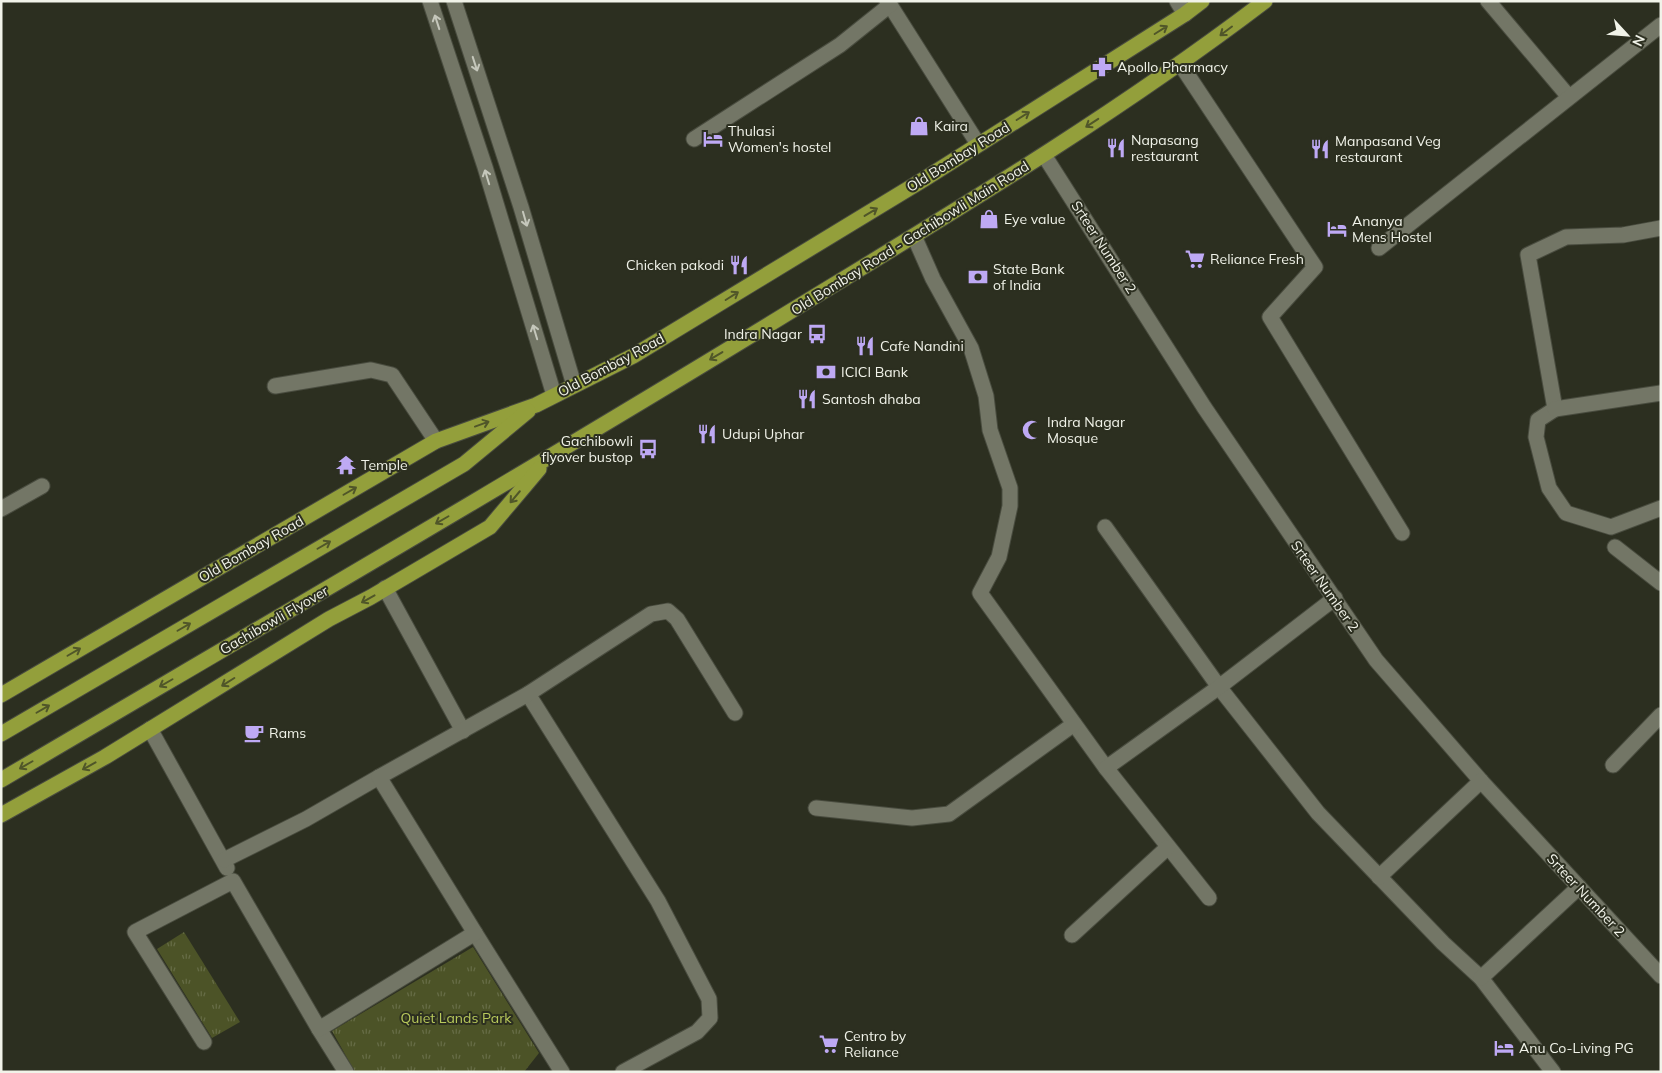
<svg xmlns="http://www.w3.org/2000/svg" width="1662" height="1073" font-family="Mulish,sans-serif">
  <defs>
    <pattern id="grass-tufts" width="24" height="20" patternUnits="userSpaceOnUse" patternTransform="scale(1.25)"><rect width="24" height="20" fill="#4c5327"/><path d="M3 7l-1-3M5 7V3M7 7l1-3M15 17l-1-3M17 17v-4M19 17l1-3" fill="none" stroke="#666c46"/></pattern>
  </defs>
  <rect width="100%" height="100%" fill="#2c2f20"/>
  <!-- grass -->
  <g fill="url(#grass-tufts)">
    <polygon points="184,932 240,1022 212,1038 157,949"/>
    <polygon points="473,947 539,1053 524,1072 355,1072 332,1031"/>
  </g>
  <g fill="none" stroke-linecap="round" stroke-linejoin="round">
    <defs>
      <g id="minor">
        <polyline points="430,1 485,167 554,395"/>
        <polyline points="454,1 521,207 574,385"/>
        <polyline points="1177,1 1185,14"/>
        <polyline points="1488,1 1569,97"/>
        <polyline points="890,5 978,144"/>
        <polyline points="1181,65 1315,267 1270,317 1402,533"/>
        <polyline points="694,139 840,45 890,5 887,1"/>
        <polyline points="1044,155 1204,407 1376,660 1481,781 1661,976"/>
        <polyline points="1661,228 1623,235 1566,237 1528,255 1555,409 1538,420 1536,437 1549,488 1566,513 1611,527 1661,508"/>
        <polyline points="914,236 933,279 971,348 986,396 990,430 1010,488 1010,506 999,557 980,593 1106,768"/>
        <polyline points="1379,248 1661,25"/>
        <polyline points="275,386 371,370 392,375 436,441"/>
        <polyline points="1555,409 1661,393"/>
        <polyline points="1,509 42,486"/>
        <polyline points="1105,527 1219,687 1318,813 1443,943 1481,978 1553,1072"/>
        <polyline points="1615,547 1661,583"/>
        <polyline points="385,588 463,731"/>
        <polyline points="528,694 658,901 709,999 710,1018 697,1032 623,1072"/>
        <polyline points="150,729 227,868"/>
        <polyline points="1613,765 1661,715"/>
        <polyline points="816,808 912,818 949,814 1074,724"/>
        <polyline points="224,860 306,819 379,777"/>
        <polyline points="1379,877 1481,781"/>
        <polyline points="1209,898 1106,768 1219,687 1335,598"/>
        <polyline points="475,933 562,1072"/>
        <polyline points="1072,935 1167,848"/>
        <polyline points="1481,978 1579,887"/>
        <polyline points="319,1029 346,1072"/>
        <polyline points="204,1042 135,932 233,881 319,1029 475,933 379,777 528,694 651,614 668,611 677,619 735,713"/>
      </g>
      <g id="major">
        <polyline points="1,695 436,441 536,405 633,356 926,178 1185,14 1202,1"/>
        <polyline points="1,734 464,464 528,411"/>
        <path d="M1,780C261,627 521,476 778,319C943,218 1110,119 1265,1"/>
        <polyline points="1,815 105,757 329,619 371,597 490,527 539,469"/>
      </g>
    </defs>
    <!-- minor casing -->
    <use href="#minor" stroke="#494c3f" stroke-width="17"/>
    <!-- major casing -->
    <use href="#major" stroke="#494c3f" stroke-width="17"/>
    <!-- minor -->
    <use href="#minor" stroke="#737666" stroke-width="15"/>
    <!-- major -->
    <use href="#major" stroke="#939f3b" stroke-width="15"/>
  </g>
  <!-- one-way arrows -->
  <defs><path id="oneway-shaft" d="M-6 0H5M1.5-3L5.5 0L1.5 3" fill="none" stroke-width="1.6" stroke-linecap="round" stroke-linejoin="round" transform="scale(1.25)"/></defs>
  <g stroke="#c5c7bb">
    <use href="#oneway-shaft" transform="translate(437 22) rotate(-108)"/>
    <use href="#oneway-shaft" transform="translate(475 64) rotate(72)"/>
    <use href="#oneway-shaft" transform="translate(487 177) rotate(-107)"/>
    <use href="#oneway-shaft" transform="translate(525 219) rotate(74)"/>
    <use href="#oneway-shaft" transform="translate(535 332) rotate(-107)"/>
  </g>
  <g stroke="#505629">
    <use href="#oneway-shaft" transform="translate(1161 30) rotate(-32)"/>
    <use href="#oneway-shaft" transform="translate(1226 31) rotate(143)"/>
    <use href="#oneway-shaft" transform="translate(1023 116) rotate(-32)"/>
    <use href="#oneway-shaft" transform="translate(1092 123) rotate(147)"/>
    <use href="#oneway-shaft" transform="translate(871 212) rotate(-31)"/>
    <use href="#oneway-shaft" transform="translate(732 296) rotate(-32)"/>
    <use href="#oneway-shaft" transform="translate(716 356) rotate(149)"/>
    <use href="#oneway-shaft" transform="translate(482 424) rotate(-20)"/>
    <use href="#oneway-shaft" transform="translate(350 491) rotate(-30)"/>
    <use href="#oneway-shaft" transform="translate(515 497) rotate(130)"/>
    <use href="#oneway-shaft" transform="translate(442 520) rotate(150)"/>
    <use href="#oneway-shaft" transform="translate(324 545) rotate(-30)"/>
    <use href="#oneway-shaft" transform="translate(368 599) rotate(151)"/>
    <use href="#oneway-shaft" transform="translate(184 627) rotate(-30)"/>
    <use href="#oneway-shaft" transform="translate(74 652) rotate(-30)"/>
    <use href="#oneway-shaft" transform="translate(228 682) rotate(148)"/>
    <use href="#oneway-shaft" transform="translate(166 683) rotate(150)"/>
    <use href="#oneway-shaft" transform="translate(43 709) rotate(-30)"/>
    <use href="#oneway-shaft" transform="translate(26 765) rotate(150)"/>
    <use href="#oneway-shaft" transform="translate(89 766) rotate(151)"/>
  </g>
  <!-- icons -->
  <defs>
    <symbol id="pharmacy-bare" viewBox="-9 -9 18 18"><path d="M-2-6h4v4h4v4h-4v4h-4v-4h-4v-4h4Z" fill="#bea9f4" stroke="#2c2f20" stroke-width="2.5" paint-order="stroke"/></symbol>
    <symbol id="shop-bare" viewBox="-9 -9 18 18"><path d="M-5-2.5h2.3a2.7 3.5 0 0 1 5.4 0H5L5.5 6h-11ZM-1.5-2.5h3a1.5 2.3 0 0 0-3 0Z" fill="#bea9f4" stroke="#2c2f20" stroke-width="2.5" paint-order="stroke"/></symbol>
    <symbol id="hotel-bare" viewBox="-9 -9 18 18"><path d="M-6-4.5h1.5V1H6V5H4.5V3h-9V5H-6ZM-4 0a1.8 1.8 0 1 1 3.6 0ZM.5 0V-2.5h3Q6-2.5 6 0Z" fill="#bea9f4" stroke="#2c2f20" stroke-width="2.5" paint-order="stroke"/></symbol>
    <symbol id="restaurant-bare" viewBox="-9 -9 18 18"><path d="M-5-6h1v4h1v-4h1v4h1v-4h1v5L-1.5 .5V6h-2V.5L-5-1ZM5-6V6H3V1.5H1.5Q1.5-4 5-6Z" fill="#bea9f4" stroke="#2c2f20" stroke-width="2.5" paint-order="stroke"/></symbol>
    <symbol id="supermarket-bare" viewBox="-9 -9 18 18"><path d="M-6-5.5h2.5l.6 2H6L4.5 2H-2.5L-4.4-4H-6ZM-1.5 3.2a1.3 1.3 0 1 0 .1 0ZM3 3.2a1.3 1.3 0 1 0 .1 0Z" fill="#bea9f4" stroke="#2c2f20" stroke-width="2.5" paint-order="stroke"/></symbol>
    <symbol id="bank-bare" viewBox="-9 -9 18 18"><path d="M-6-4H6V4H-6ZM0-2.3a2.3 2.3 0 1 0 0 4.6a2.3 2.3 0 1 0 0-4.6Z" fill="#bea9f4" stroke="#2c2f20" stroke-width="2.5" paint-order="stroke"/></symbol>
    <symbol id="bus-bare" viewBox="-9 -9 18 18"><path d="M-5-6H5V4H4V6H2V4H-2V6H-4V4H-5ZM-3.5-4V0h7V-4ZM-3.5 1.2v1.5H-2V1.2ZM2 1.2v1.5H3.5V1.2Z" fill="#bea9f4" stroke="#2c2f20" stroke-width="2.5" paint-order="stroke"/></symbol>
    <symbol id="mosque-bare" viewBox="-9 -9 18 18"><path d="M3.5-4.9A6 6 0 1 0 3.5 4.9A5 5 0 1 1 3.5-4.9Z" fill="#bea9f4" stroke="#2c2f20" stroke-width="2.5" paint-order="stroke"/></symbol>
    <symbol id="temple-bare" viewBox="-9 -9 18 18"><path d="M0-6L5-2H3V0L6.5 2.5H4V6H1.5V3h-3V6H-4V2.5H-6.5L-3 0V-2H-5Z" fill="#bea9f4" stroke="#2c2f20" stroke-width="2.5" paint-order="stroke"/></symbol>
    <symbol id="cafe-bare" viewBox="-9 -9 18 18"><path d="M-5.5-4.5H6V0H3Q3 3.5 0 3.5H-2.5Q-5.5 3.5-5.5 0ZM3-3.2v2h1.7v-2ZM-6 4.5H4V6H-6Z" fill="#bea9f4" stroke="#2c2f20" stroke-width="2.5" paint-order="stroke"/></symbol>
  </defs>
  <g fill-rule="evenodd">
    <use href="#pharmacy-bare" x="1088" y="53" width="28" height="28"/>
    <use href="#shop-bare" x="905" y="112" width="28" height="28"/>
    <use href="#hotel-bare" x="699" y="125" width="28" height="28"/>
    <use href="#restaurant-bare" x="1102" y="134" width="28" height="28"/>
    <use href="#restaurant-bare" x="1306" y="135" width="28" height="28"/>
    <use href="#shop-bare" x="975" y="205" width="28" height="28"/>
    <use href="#hotel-bare" x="1323" y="215" width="28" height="28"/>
    <use href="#supermarket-bare" x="1181" y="245" width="28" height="28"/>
    <use href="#restaurant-bare" x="725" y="251" width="28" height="28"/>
    <use href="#bank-bare" x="964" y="263" width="28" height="28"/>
    <use href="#bus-bare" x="803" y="320" width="28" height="28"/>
    <use href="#restaurant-bare" x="851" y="332" width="28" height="28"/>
    <use href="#bank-bare" x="812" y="358" width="28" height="28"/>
    <use href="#restaurant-bare" x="793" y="385" width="28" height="28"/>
    <use href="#mosque-bare" x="1018" y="416" width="28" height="28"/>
    <use href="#restaurant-bare" x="693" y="420" width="28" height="28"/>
    <use href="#bus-bare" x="634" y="435" width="28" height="28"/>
    <use href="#temple-bare" x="332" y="451" width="28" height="28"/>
    <use href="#cafe-bare" x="240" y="719" width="28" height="28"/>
    <use href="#supermarket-bare" x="815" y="1030" width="28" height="28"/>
    <use href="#hotel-bare" x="1490" y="1034" width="28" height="28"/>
  </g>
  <g text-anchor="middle" stroke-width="4" stroke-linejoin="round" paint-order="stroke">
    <!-- poi labels -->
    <g font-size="14" fill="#f1f3e9" stroke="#2c2f20" text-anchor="start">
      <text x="1117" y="72">Apollo Pharmacy</text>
      <text x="934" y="131">Kaira</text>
      <text x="728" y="136">Thulasi<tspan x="728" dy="16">Women's hostel</tspan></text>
      <text x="1131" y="145">Napasang<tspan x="1131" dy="16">restaurant</tspan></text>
      <text x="1335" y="146">Manpasand Veg<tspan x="1335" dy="16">restaurant</tspan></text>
      <text x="1004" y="224">Eye value</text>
      <text x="1352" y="226">Ananya<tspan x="1352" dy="16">Mens Hostel</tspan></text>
      <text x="1210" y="264">Reliance Fresh</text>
      <text x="724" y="270" text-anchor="end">Chicken pakodi</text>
      <text x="993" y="274">State Bank<tspan x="993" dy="16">of India</tspan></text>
      <text x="802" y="339" text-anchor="end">Indra Nagar</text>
      <text x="880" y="351">Cafe Nandini</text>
      <text x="841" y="377">ICICI Bank</text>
      <text x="822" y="404">Santosh dhaba</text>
      <text x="1047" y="427">Indra Nagar<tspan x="1047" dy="16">Mosque</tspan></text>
      <text x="722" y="439">Udupi Uphar</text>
      <text x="633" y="446" text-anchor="end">Gachibowli<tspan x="633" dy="16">flyover bustop</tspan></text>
      <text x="361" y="470">Temple</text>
      <text x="269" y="738">Rams</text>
      <text x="844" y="1041">Centro by<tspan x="844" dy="16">Reliance</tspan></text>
      <text x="1519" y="1053">Anu Co-Living PG</text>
    </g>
    <!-- street labels -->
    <g font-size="14" fill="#f1f3e9" stroke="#2c2f20">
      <text transform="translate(958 157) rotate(-32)" y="5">Old Bombay Road</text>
      <text transform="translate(910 238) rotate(-32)" y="5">Old Bombay Road - Gachibowli Main Road</text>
      <text transform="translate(1104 247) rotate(57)" y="5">Srteer Number 2</text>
      <text transform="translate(611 365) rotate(-28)" y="5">Old Bombay Road</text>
      <text transform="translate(251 549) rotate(-30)" y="5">Old Bombay Road</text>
      <text transform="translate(1325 586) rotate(55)" y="5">Srteer Number 2</text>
      <text transform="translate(274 620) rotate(-30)" y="5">Gachibowli Flyover</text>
      <text transform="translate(1586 895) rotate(47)" y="5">Srteer Number 2</text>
    </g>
    <!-- park labels -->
    <g font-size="14" fill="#b8c95b" stroke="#2c2f20">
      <text x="456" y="1023">Quiet Lands Park</text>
    </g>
  </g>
  <!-- border -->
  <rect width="1662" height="1073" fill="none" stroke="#f1f3e9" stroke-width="5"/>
  <!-- north arrow -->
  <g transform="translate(1627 35) rotate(116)" stroke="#2c2f20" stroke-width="4" paint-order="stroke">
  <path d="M0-4L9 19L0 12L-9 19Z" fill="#f1f3e9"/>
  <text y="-8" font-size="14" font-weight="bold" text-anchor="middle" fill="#f1f3e9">N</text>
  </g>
</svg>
